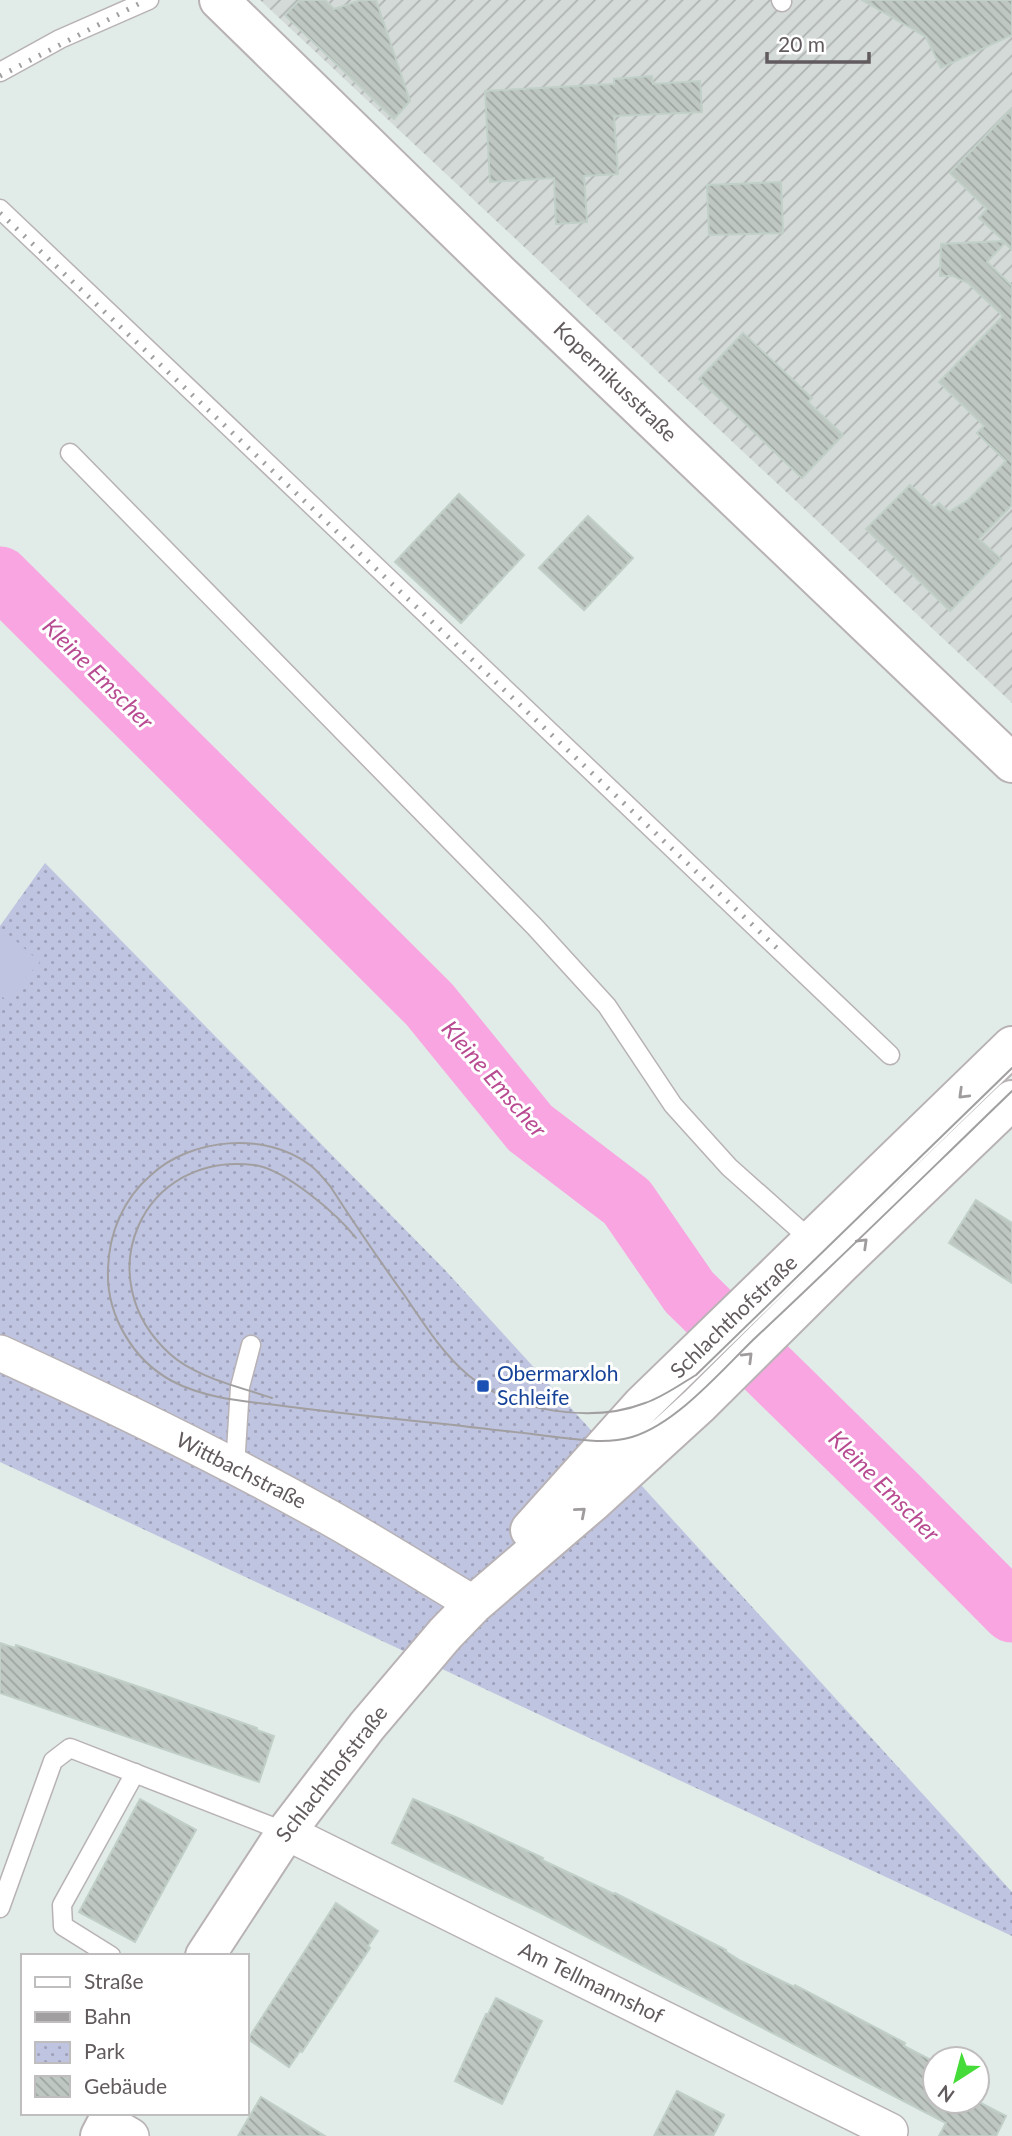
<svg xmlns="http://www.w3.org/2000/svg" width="1012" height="2136" font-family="Lato,sans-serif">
  <defs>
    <pattern id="industrial-furrows" width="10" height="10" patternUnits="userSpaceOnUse" patternTransform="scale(1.75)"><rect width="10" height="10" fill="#d4dad7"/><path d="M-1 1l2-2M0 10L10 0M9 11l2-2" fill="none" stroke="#afb4b2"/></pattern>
    <pattern id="park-dots" width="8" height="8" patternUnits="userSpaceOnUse" patternTransform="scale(1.75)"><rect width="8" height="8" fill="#bfc4e1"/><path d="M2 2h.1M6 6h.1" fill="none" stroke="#9fa2ba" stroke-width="1.8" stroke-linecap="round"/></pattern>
    <pattern id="building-back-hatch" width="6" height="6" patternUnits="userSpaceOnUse" patternTransform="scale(1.75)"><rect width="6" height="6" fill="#bec7c2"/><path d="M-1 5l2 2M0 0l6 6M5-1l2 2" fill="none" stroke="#9ea5a1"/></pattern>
  </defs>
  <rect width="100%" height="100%" fill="#e1ebe7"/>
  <!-- industrial -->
  <polygon fill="url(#industrial-furrows)" points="260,0 1012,0 1012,703"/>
  <!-- park -->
  <polygon fill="url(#park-dots)" points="45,863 445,1270 1012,1892 1012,1936 0,1462 0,926"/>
  <!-- garden -->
  <polygon fill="#bfc4e1" points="0,927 40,962 6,1000 0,995"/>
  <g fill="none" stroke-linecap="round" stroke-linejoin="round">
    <!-- river -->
    <polyline stroke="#f8a5e1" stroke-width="61" points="0,577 429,1004 530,1128 627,1202 689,1292 895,1494 1012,1612"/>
  </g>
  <!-- building -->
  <g fill="url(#building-back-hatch)" stroke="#c0cfc8" stroke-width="2">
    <polygon points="300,0 325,0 334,9 361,0 376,0 410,101 394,119 285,15"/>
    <polygon points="862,0 1012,0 1012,35 941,68 926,37"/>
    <polygon points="652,76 653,84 700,81 702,112 614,116 618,174 584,176 587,222 556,224 554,178 490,182 485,91 614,84 614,79"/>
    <polygon points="1012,108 1012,250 1005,243 987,262 1012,286 1012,505 979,539 1001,559 950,611 866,529 910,485 934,508 939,503 949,512 968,500 1006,461 977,433 984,426 939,382 1003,316 968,283 953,276 940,276 941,244 1004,241 979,218 987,209 950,173"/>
    <polygon points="781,182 783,233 709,235 707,185"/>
    <polygon points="743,333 812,398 808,402 843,435 802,478 699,379"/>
    <polygon points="459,494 524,555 461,623 395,562"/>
    <polygon points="588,516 633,558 584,610 539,568"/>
    <polygon points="976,1200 1012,1223 1012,1283 949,1243"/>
    <polygon points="0,1643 15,1648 16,1645 157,1693 257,1728 257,1730 274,1736 259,1782 0,1693"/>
    <polygon points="140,1799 196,1830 135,1942 79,1912"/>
    <polygon points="413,1799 460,1819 543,1858 542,1860 597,1886 614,1894 615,1893 726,1950 725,1951 741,1961 794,1987 795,1985 905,2043 904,2046 935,2062 935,2101 977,2101 1006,2116 996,2136 939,2136 946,2123 539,1912 392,1843"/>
    <polygon points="336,1903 378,1931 368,1946 370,1948 302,2052 300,2051 289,2067 248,2039"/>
    <polygon points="496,1998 542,2021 502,2104 455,2081 486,2014 488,2014"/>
    <polygon points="677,2091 724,2115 713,2136 654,2136"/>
    <polygon points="261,2097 325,2136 238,2136"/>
  </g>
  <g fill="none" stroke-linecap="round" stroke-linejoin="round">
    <defs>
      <g id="service">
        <polyline points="781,0 782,2"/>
        <polyline points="0,72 60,39 149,0"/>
        <polyline points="0,209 890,1055"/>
        <polyline points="70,453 535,927 607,1006 673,1105 729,1167 812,1241"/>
        <polyline points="235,1467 240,1387 251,1345"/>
        <polyline points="0,1908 53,1761 70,1748 286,1832"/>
        <polyline points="111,1956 63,1926 62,1905 135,1773"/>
      </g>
      <g id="minor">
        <path d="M0,1353C112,1404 225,1459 332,1519C380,1546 427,1576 474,1604"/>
        <polyline points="286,1832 890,2131 888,2136"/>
        <polyline points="107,2122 131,2136"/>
      </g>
      <g id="tertiary">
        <polyline points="219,0 499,273 1012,763"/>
        <polyline points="530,1530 642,1405 1012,1046"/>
        <polyline points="205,1956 286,1832 367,1726 445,1634 474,1604 594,1501 699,1405 840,1265 1012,1100"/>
        <polyline points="100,2136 112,2113"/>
      </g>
    </defs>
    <!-- service casing -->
    <use href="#service" stroke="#b8b2b5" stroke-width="21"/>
    <!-- minor casing -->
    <use href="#minor" stroke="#b8b2b5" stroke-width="38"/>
    <!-- tertiary casing -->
    <use href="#tertiary" stroke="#b8b2b5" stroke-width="42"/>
    <!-- service -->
    <use href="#service" stroke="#fff" stroke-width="18"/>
    <!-- minor -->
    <use href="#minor" stroke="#fff" stroke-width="35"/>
    <!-- tertiary -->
    <use href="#tertiary" stroke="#fff" stroke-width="38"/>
    <!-- tram -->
    <g stroke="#a29fa1" stroke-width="2">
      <path d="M1012,1068L696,1375C679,1385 663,1397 645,1403C591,1424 511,1411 468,1375C442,1353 424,1324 405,1296C379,1260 354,1223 330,1186C324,1179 317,1170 310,1165C265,1131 191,1138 151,1175C123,1199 109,1233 108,1269C106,1315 133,1360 172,1381C204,1398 242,1401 276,1405C336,1413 395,1419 454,1425C485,1429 516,1432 547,1436C574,1439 605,1445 632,1437C676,1424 721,1371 754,1339C841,1258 926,1174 1012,1091"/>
      <path d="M272,1398C240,1387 195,1377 170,1354C86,1278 142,1151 254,1165C285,1169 337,1214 356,1238"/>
    </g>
    <!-- rail -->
    <g stroke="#a29fa1" stroke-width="5" stroke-dasharray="2 9" stroke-linecap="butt">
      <polyline points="0,76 146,0"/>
      <polyline points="0,213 780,951"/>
    </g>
  </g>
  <!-- one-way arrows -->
  <defs><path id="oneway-chevron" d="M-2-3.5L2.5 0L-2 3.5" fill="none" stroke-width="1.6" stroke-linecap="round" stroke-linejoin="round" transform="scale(1.75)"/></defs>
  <g stroke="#a09c9e">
    <use href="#oneway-chevron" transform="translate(963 1094) rotate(136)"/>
    <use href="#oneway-chevron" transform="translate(863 1243) rotate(-44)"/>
    <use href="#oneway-chevron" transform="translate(748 1357) rotate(-45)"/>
    <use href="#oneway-chevron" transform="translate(581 1512) rotate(-41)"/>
  </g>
  <!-- markers -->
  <rect fill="#1a4fb4" stroke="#fff" stroke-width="2.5" x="476" y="1379" width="14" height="14" rx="3.5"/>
  <g text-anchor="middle" stroke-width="6" stroke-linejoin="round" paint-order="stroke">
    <!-- street labels -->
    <g font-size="21" fill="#615a5e" stroke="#fff">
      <text transform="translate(615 382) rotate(44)" y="7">Kopernikusstraße</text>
      <text transform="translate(734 1317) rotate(-44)" y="7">Schlachthofstraße</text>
      <text transform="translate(241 1471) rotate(27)" y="7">Wittbachstraße</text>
      <text transform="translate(332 1774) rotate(-52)" y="7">Schlachthofstraße</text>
      <text transform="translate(591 1983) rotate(26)" y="7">Am Tellmannshof</text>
    </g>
    <!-- transit labels -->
    <g font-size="21" fill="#164399" stroke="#fff" text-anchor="start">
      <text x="497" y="1381">Obermarxloh<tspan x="497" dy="24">Schleife</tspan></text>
    </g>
    <!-- water labels -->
    <g font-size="23" font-style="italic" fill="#b84a91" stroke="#fff">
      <text transform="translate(98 674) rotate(45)" y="8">Kleine Emscher</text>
      <text transform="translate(494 1079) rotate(49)" y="8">Kleine Emscher</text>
      <text transform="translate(884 1486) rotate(45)" y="8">Kleine Emscher</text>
    </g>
  </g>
  <!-- legend -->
  <rect x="21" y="1954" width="228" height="161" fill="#ffffff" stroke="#c0bdbf" stroke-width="2"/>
  <rect x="35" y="1977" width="35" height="10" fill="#ffffff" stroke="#c0bdbf" stroke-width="2"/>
  <text x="84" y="1989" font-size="21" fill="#615a5e">Straße</text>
  <rect x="35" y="2012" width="35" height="10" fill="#a29fa1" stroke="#c0bdbf" stroke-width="2"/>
  <text x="84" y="2024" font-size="21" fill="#615a5e">Bahn</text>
  <rect x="35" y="2042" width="35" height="21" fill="url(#park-dots)" stroke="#c0bdbf" stroke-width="2"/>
  <text x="84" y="2059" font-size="21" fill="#615a5e">Park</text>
  <rect x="35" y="2076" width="35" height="21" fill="url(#building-back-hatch)" stroke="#c0bdbf" stroke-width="2"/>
  <text x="84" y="2094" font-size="21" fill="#615a5e">Gebäude</text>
  <!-- north arrow -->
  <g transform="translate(956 2080) rotate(216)"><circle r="33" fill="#ffffff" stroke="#c0bdbf" stroke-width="2"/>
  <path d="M0-5L12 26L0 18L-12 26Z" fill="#45db38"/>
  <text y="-10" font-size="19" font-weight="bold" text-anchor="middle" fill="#615a5e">N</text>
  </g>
  <!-- scale -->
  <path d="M767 52v10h102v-10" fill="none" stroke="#615a5e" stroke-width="3.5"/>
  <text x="778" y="52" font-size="21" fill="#615a5e" stroke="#ffffff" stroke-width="5" paint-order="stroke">20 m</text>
</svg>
